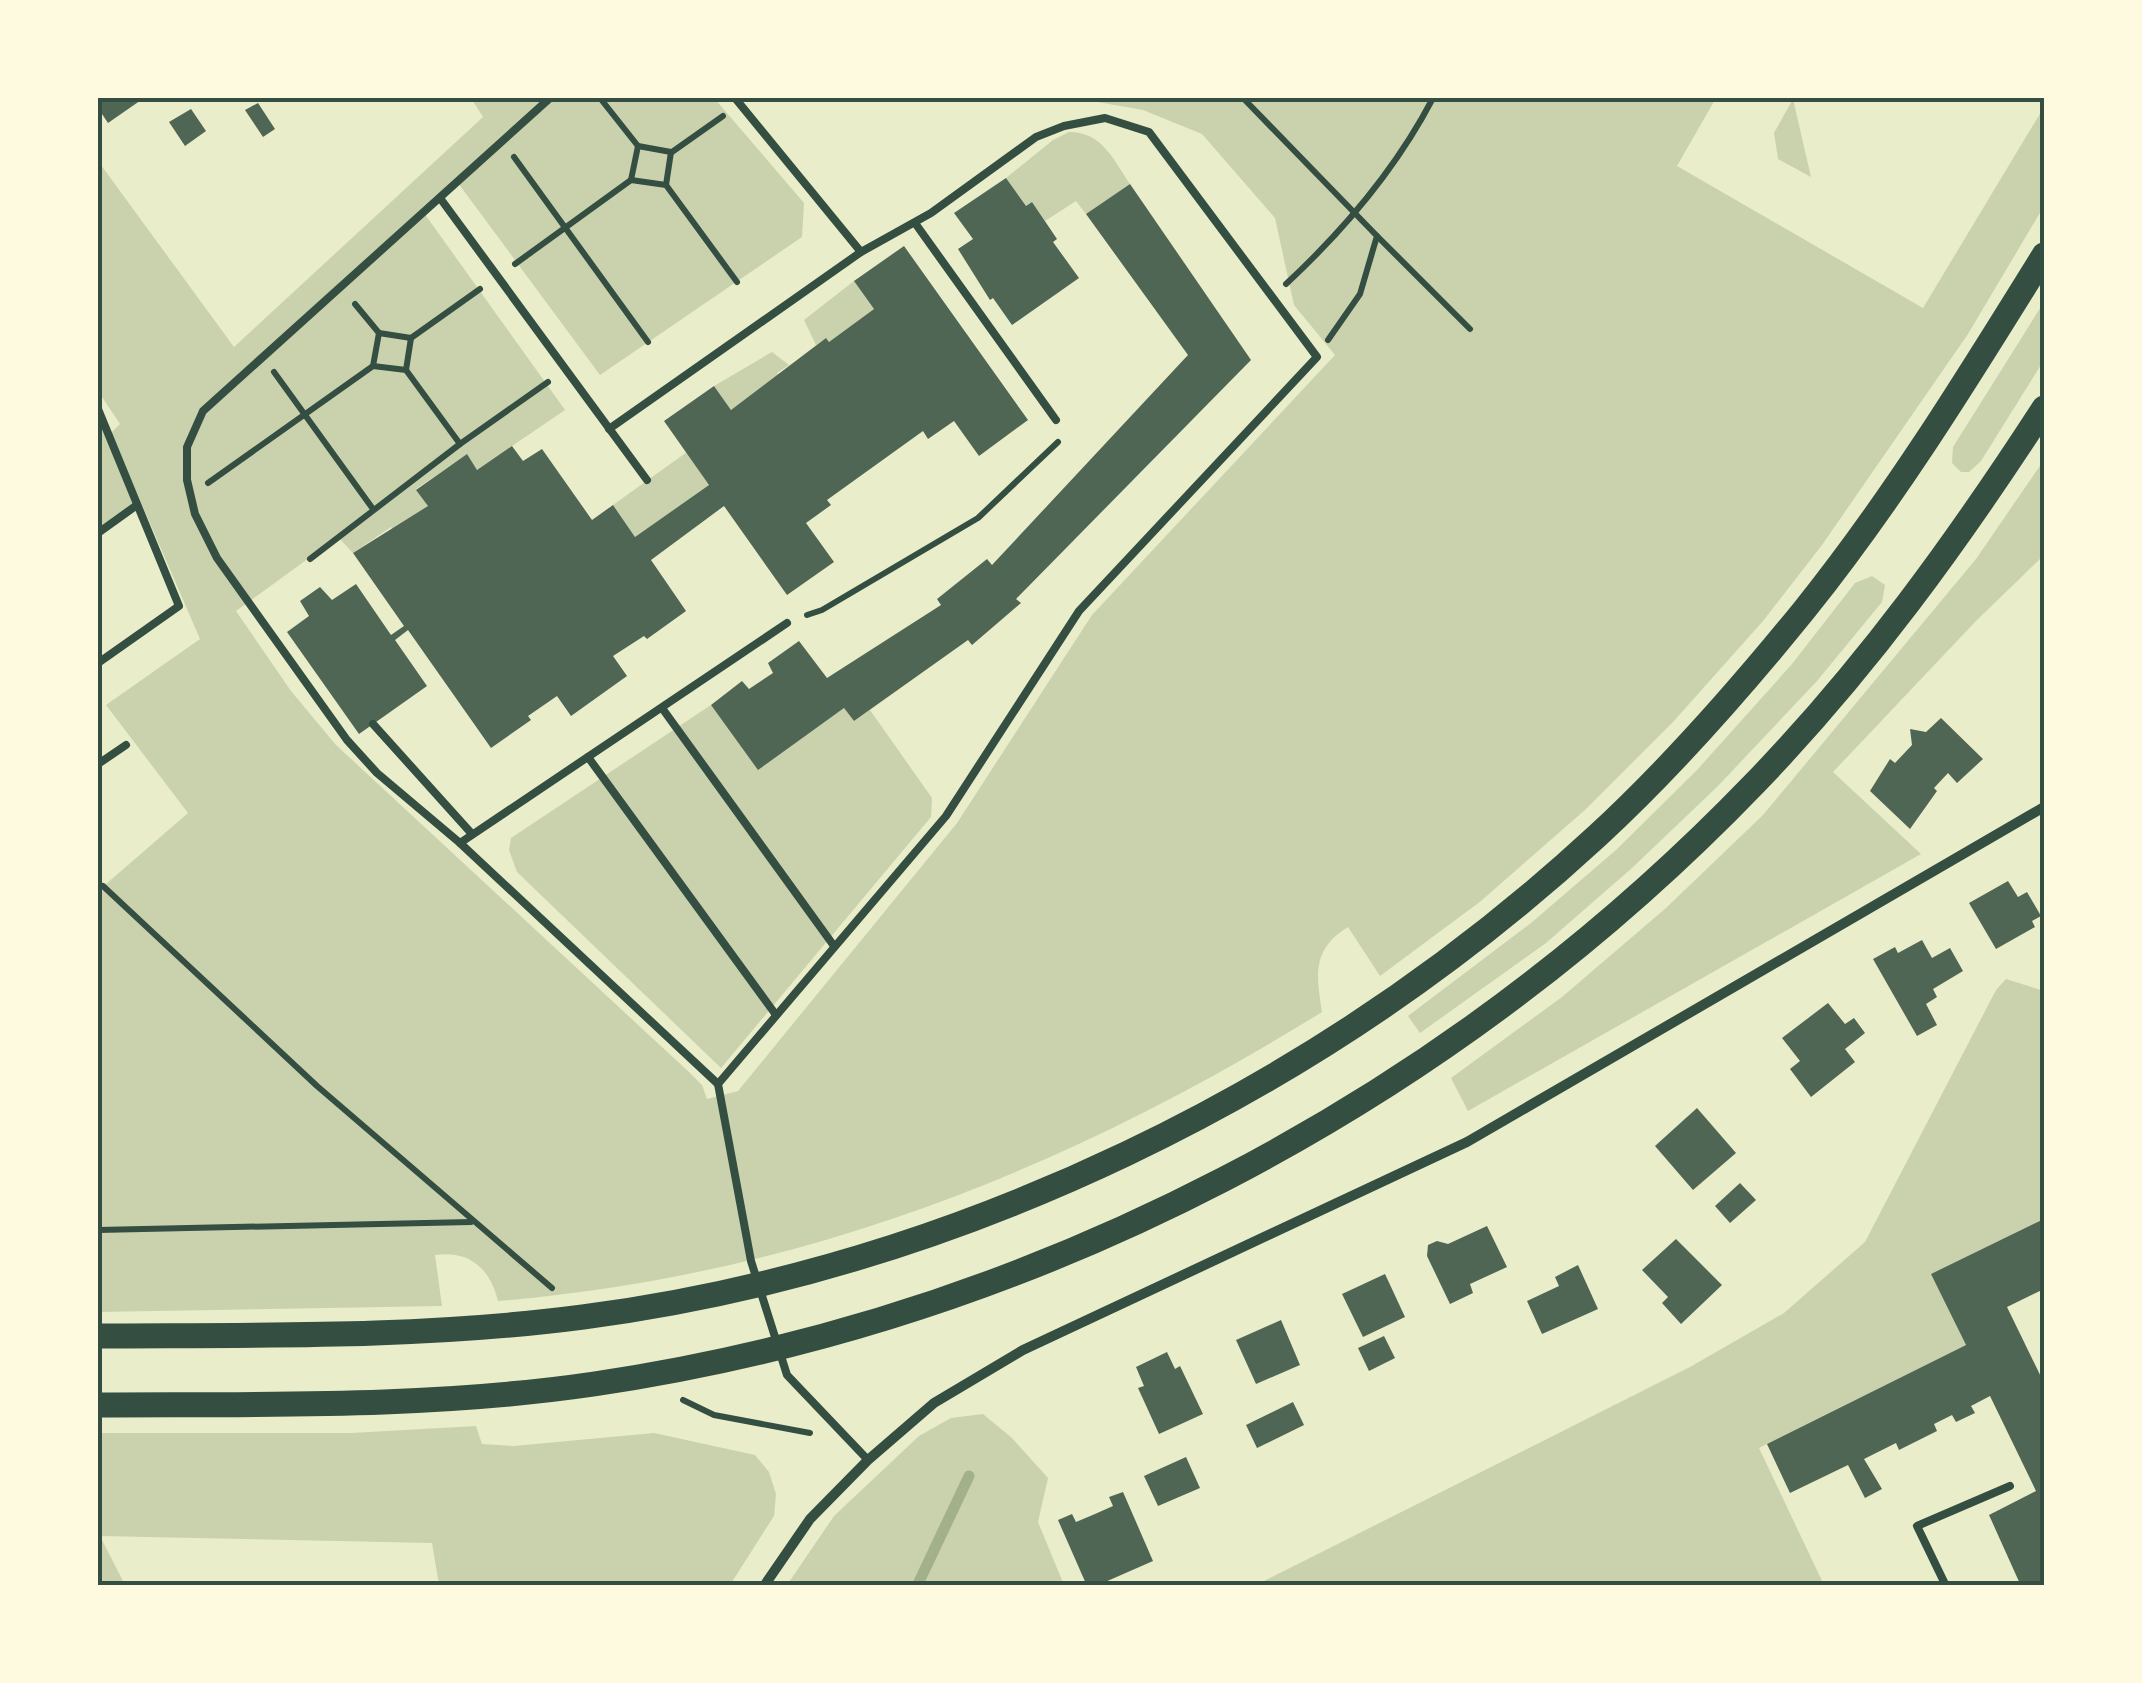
<svg xmlns="http://www.w3.org/2000/svg" width="2142" height="1683" font-family="'IBM Plex Serif',serif">
  <rect width="100%" height="100%" fill="#e9edc9"/>
  <!-- green -->
  <g fill="#cad2ad">
    <path d="M471,98H714L804,203L802,237L600,375L458,183L424,213L565,410L477,470L466,455L416,489L428,506L394,531L391,527L353,553L338,537L236,611L291,691L336,745L690,1073L702,1085L707,1099L738,1091L957,823L1092,615L1335,355L1294,305L1275,218L1202,134L1143,110L1075,98H1716L1677,166L1923,308L2044,107V206L1968,334L1822,545L1763,621L1673,722L1586,809L1481,901L1380,976L1348,927C1312,949 1316,975 1322,1012C1065,1171 800,1276 498,1301C490,1268 469,1250 435,1255L442,1306L98,1312V891L188,813L106,705L200,639L111,433L120,424L98,391V161L234,347L483,117Z"/>
    <polygon points="1793,99 1811,177 1778,159 1774,133"/>
    <path d="M1069,132C1102,132 1113,159 1130,184L1086,214L1076,201L1045,221L1032,202L1026,206L1006,178L1053,140Z"/>
    <polygon points="854,281 874,309 829,342 826,338 816,345 804,320"/>
    <polygon points="2044,302 2044,360 1981,461 1969,472 1961,472 1952,463 1953,447"/>
    <polygon points="772,352 789,365 777,373 779,377 731,410 714,386"/>
    <polygon points="98,409 137,505 98,533"/>
    <polygon points="687,452 709,485 635,537 613,505"/>
    <polygon points="2044,460 2044,555 1975,622 1833,772 1921,854 1468,1111 1451,1078 1562,997 1666,908 1763,815 1976,559"/>
    <polygon points="1872,576 1885,585 1882,602 1817,681 1718,786 1632,868 1546,943 1420,1033 1408,1016 1531,923 1616,850 1697,770 1792,664 1855,583"/>
    <polygon points="711,705 758,769 844,708 854,721 870,710 932,798 931,817 721,1068 517,872 509,850 511,838"/>
    <polygon points="2006,979 2044,991 2044,1222 1932,1274 1966,1345 1759,1448 1824,1585 1254,1586 1690,1367 1784,1313 1865,1242 1996,990"/>
    <polygon points="983,1414 1012,1438 1048,1478 1038,1522 1064,1585 787,1585 834,1516 919,1436 951,1418"/>
    <polygon points="476,1426 482,1444 514,1446 654,1433 755,1455 769,1472 776,1494 774,1516 730,1585 439,1585 432,1543 100,1536 125,1585 98,1585 98,1433 351,1433"/>
  </g>
  <g fill="none" stroke-linecap="round" stroke-linejoin="round">
    <!-- stream -->
    <polyline stroke="#a3b18a" stroke-width="11" points="917,1586 969,1476"/>
  </g>
  <!-- building -->
  <g fill="#4f6655">
    <polygon points="98,98 144,98 108,123 98,108"/>
    <polygon points="258,103 275,129 263,137 245,110"/>
    <polygon points="191,109 206,131 185,146 169,122"/>
    <polygon points="1006,178 1026,206 1032,202 1057,239 1053,242 1079,278 1012,325 993,298 990,300 958,249 973,239 954,213"/>
    <polygon points="1130,184 1251,360 1016,599 1021,603 972,645 968,640 854,721 844,708 758,770 711,705 742,681 749,689 773,673 768,663 799,641 827,678 941,605 937,599 987,559 992,565 1188,355 1086,214"/>
    <polygon points="904,246 1028,420 979,456 954,421 928,439 923,431 827,500 831,505 806,523 834,562 787,595 724,506 651,560 686,611 647,639 644,636 613,656 627,676 571,716 557,696 528,716 531,720 491,748 408,630 395,640 427,686 359,734 287,632 309,616 300,601 320,587 332,600 356,584 391,635 404,626 353,553 428,506 416,490 467,454 477,470 512,446 523,461 542,449 592,520 613,505 635,537 709,485 664,421 714,386 731,410 826,338 829,342 874,309 854,281"/>
    <polygon points="1941,718 1983,759 1957,783 1948,773 1934,788 1937,791 1910,829 1870,791 1890,759 1895,763 1912,745 1910,729 1926,732"/>
    <polygon points="2008,881 2018,897 2027,892 2041,916 2032,921 2035,927 1996,949 1969,903"/>
    <polygon points="1922,940 1932,958 1950,948 1963,971 1933,989 1937,997 1926,1004 1937,1025 1917,1036 1873,959 1895,947 1898,953"/>
    <polygon points="1828,1003 1845,1024 1854,1018 1865,1033 1845,1049 1855,1062 1811,1097 1790,1069 1800,1061 1782,1038"/>
    <polygon points="1697,1108 1736,1153 1693,1190 1655,1146"/>
    <polygon points="1740,1183 1756,1200 1730,1223 1715,1206"/>
    <polygon points="2044,1219 2044,1289 2007,1307 2044,1383 2044,1586 2021,1586 1989,1515 2036,1491 1990,1396 1971,1406 1975,1413 1956,1422 1952,1415 1934,1424 1937,1431 1899,1450 1896,1443 1864,1459 1882,1489 1865,1498 1848,1465 1790,1493 1767,1444 1966,1345 1931,1274"/>
    <polygon points="1487,1226 1507,1267 1470,1284 1473,1293 1450,1304 1427,1256 1428,1245 1437,1241 1448,1244"/>
    <polygon points="1676,1239 1722,1285 1681,1324 1662,1303 1668,1297 1642,1270"/>
    <polygon points="1578,1265 1598,1309 1542,1334 1527,1301 1559,1286 1555,1277"/>
    <polygon points="1385,1274 1405,1317 1363,1337 1342,1294"/>
    <polygon points="1281,1320 1300,1365 1256,1384 1236,1340"/>
    <polygon points="1384,1336 1395,1358 1369,1371 1358,1348"/>
    <polygon points="1167,1352 1175,1369 1180,1366 1203,1414 1159,1434 1138,1388 1144,1386 1136,1367"/>
    <polygon points="1293,1402 1304,1425 1257,1448 1246,1425"/>
    <polygon points="1186,1457 1200,1488 1158,1506 1144,1476"/>
    <polygon points="1123,1492 1153,1561 1096,1586 1087,1586 1058,1520 1072,1514 1076,1522 1095,1514 1113,1506 1109,1497"/>
  </g>
  <g fill="none" stroke-linecap="round" stroke-linejoin="round">
    <!-- path -->
    <g stroke="#344e41" stroke-width="6">
      <polyline points="600,98 638,146 671,152 666,185"/>
      <polyline points="1243,98 1377,236 1360,294 1328,340"/>
      <polyline points="638,146 631,180 666,185 737,282"/>
      <polyline points="672,152 723,116"/>
      <polyline points="514,157 648,342"/>
      <polyline points="1377,236 1470,329"/>
      <polyline points="515,264 631,180"/>
      <path d="M1286,284C1343,231 1397,167 1433,98"/>
      <polyline points="355,304 379,333"/>
      <polyline points="373,366 406,370 460,444"/>
      <polyline points="406,370 411,338"/>
      <polyline points="274,372 373,509"/>
      <polyline points="208,483 373,366 379,333 411,338 480,289"/>
      <polyline points="310,559 460,444 548,382"/>
      <polyline points="807,615 822,610 978,518 1058,442"/>
      <polyline points="103,886 317,1086 552,1288"/>
      <polyline points="98,1230 471,1222"/>
      <polyline points="683,1400 714,1415 810,1433"/>
    </g>
    <!-- service -->
    <g stroke="#344e41" stroke-width="8">
      <polyline points="550,98 203,411 187,447 187,480 195,514 217,558 347,740 377,773 460,843 718,1084"/>
      <polyline points="735,98 861,252"/>
      <polyline points="440,198 647,480"/>
      <polyline points="915,223 1056,420"/>
      <polyline points="98,409 179,606 98,663"/>
      <polyline points="609,429 861,252 931,213 1036,137 1064,126 1105,118 1149,132 1317,357 1079,611 946,816 718,1084 751,1261 787,1375 868,1460"/>
      <polyline points="98,533 137,505"/>
      <polyline points="662,708 834,946"/>
      <polyline points="373,724 472,834"/>
      <polyline points="588,757 776,1015"/>
      <polyline points="98,764 126,745"/>
      <polyline points="460,843 787,623"/>
      <polyline points="1946,1586 1917,1526 2010,1486"/>
    </g>
    <!-- minor -->
    <polyline stroke="#344e41" stroke-width="10" points="764,1586 810,1519 868,1460 934,1403 1023,1350 1467,1142 2044,807"/>
    <!-- primary -->
    <g stroke="#344e41" stroke-width="25">
      <path d="M98,1336C260,1335 422,1338 583,1317C956,1268 1321,1091 1597,836C1672,767 1741,688 1805,609C1894,498 1969,376 2044,255"/>
      <path d="M98,1405C263,1404 430,1408 594,1384C1034,1319 1447,1103 1755,783C1867,667 1957,542 2044,408"/>
    </g>
  </g>
  <!-- border -->
  <rect width="2142" height="1683" fill="none" stroke="#fefae0" stroke-width="200"/>
  <rect x="100" y="100" width="1942" height="1483" fill="none" stroke="#344e41" stroke-width="4"/>
</svg>
